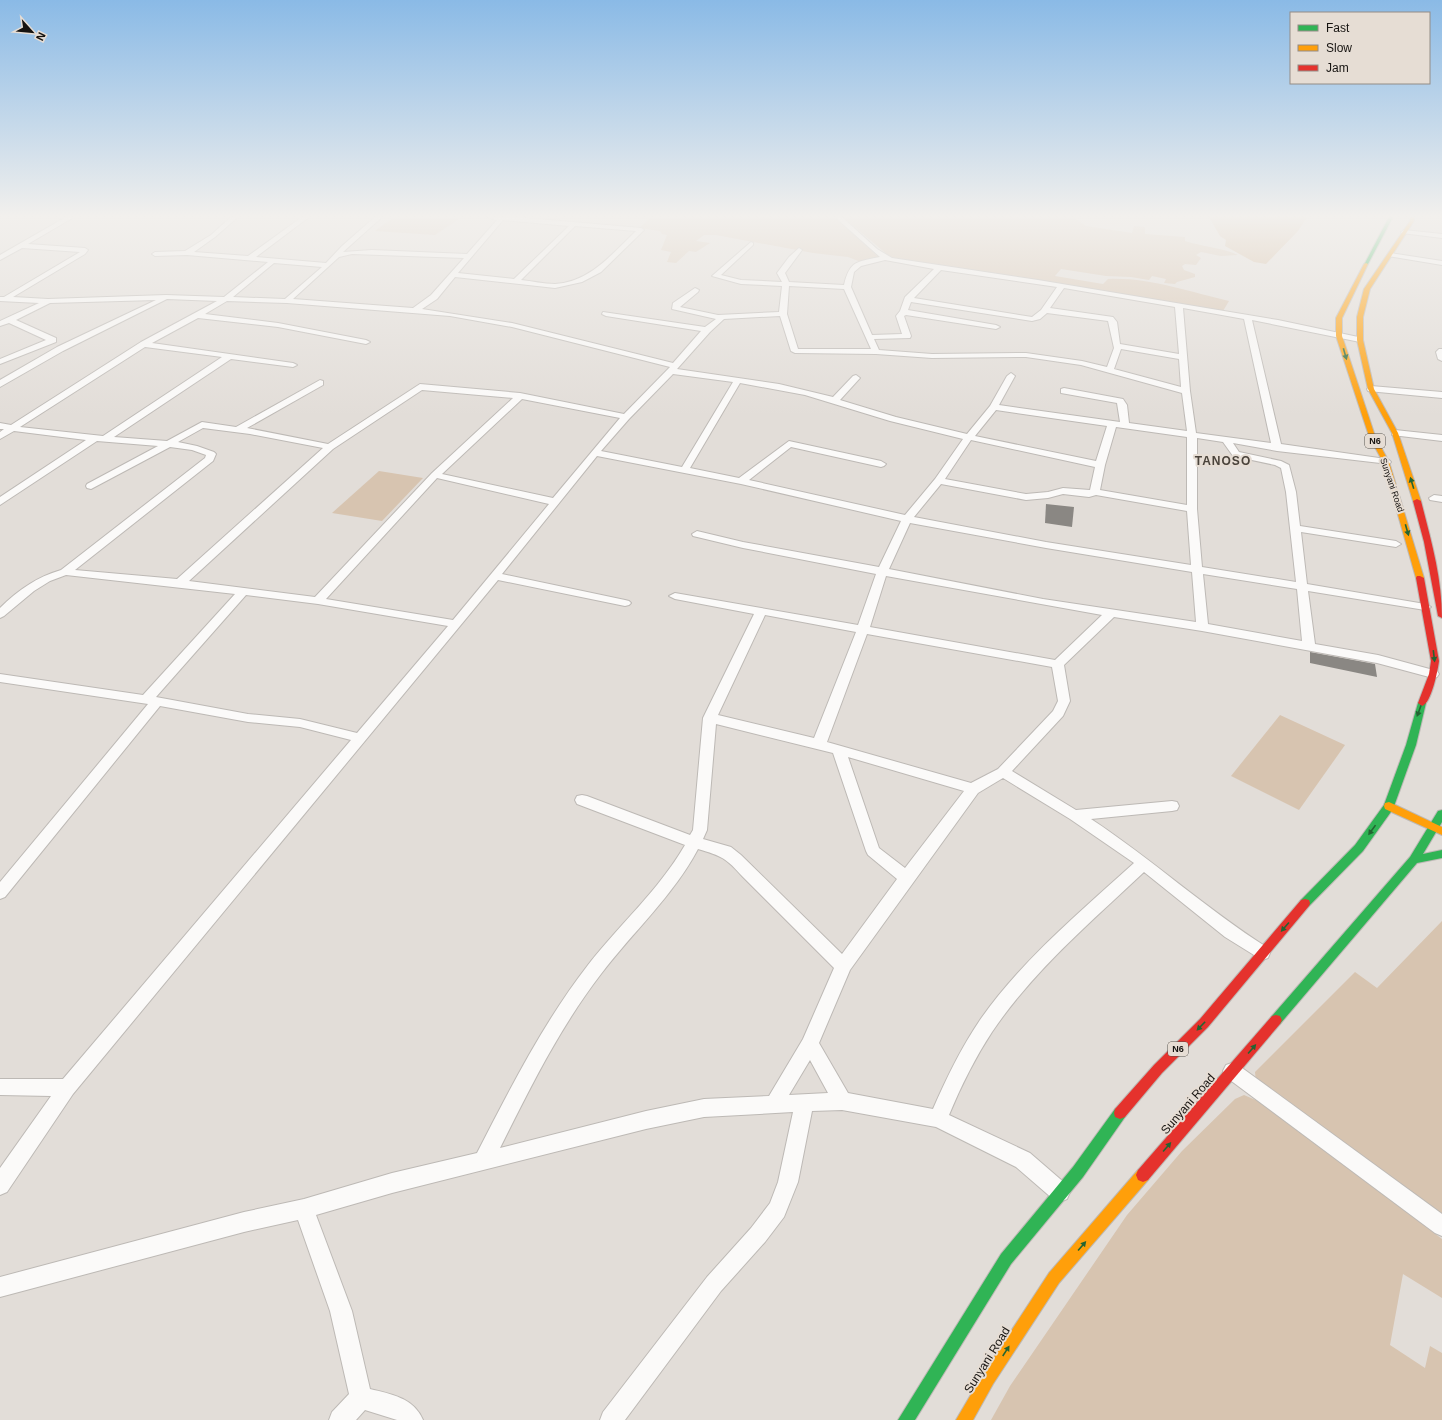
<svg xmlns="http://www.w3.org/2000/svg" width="1442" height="1420" font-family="Helvetica,sans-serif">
  <rect width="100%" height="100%" fill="#e2ddd8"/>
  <!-- green -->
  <g fill="#d7c4b0">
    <polygon points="394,217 459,219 435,235 375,231"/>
    <polygon points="679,217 834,217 880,258 861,262 848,257 813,253 716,235 704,235 696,241 710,243 696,252 689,251 676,263 667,262 671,252 661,250 667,235 662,234 660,231 639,228 650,218 678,219"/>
    <path d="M843,217H1073L1086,226L1132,233L1134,226L1145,227V234L1185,237V241C1203,247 1220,247 1238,255L1221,256L1201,252L1196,255L1201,258L1196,265L1185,264L1182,266L1184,270L1195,274V277L1177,282L1175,284L1164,283L1166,279L1152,276L1149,280L1131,277L1106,276L1061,269L1055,276L1103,284L1108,279C1148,277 1190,292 1229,301L1223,311L890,257Z"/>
    <polygon points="379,471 423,478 382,521 332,513"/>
    <polygon points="1280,715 1345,745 1299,810 1231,776"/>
    <polygon points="1442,921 1442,1219 1256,1082 1255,1072 1355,972 1377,988"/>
    <polygon points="1244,1095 1265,1104 1442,1239 1442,1298 1403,1274 1390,1345 1425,1368 1430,1346 1442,1353 1442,1420 991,1420 1010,1386 1127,1215 1182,1151 1235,1099"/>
  </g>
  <!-- forest -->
  <polygon fill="#d2b697" points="1209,217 1307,217 1298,231 1266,264 1254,262 1225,246 1226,240 1220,236"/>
  <!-- building -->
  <g fill="#8a8783">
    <polygon points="1046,504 1074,507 1072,527 1045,523"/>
    <polygon points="1310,652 1375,664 1377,677 1310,663"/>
  </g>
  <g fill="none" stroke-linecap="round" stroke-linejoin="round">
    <defs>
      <g id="street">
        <path d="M66,217H74L28,244L85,248L88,250L85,254L13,297L48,299L166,295L224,297L268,262L187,255L155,256L152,254L155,252L185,251L211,235L231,217H238L215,237L194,252L248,256L302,217H309L256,257L326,263L342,246L375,217H382L343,252L372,250L467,254L497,220L487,217H515L641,228L644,230L643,231L601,272L582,282L555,288L455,277L437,299L422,309L512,323L673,363L701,331L606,316L602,314L603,312L705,327L716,319L672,309L673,303L695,288L699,290L698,292L680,307L718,315L779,312L782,286L741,284L712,276L751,242L753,243V245L721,275L741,280L782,282L777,273L789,257L799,248L802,250L785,273L789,282L844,285C850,260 857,262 880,257L835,217H842L877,249L892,258L1038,280L1278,320L1363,338V342H1360L1252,320L1281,444L1386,459L1389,460L1391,462L1389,464L1277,451L1233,443L1239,452L1281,461L1289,465L1296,492L1300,526L1396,541L1401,544L1396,547L1301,532L1307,584L1425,604L1431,607L1425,610L1308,591L1315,644L1378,655L1437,671L1439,674L1437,677L1433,678L1377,663L1202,631L1114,617L1064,665L1070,701L1063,716L1012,771L1076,810L1172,801L1177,802L1179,806L1177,810L1172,811L1091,819C1152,859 1206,909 1268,948L1270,953L1268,958L1262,960L1225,937L1144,872C1091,922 1033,971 992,1032C975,1058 961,1086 949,1115L1030,1153L1067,1185L1070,1192L1067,1199L1060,1202L1053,1199L1016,1167L936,1127L842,1110L812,1111L798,1182L784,1217L765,1242L721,1291L625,1420H600L603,1412L707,1277L751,1228L770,1203L778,1182L793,1112L704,1117L646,1129L392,1193L316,1215L352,1311L370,1389C391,1394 414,1398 423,1420H397L365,1410L356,1420H329L332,1412L349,1394L330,1311L298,1220L244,1232L0,1297V1277L244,1212L304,1199L392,1173L477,1153C510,1089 543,1023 588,965C619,925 659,890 685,845L577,804L575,800L577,796L582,795L587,796L690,835L693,830L703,718L754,614L675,599L669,596L675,593L858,625L876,574L743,548L693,536L692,534L697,531L743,542L879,567L901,521L741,484L597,456L502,574L625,600L629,601L631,603L629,605L625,606L498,580L73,1094L7,1192L0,1195V1168L51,1096L0,1095V1079H63L351,740L300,727L248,722L160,706L5,897L0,899V882L148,704L0,682V674L143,695L235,594L66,575L50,581L34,591L4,616L0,618V608C18,590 37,577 61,570L205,458L206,455L192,450L170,447L91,489L87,488L86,486L87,484L158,446L97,441L0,505V497L86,440L14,431L0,439V432L4,429H0V423L11,425L141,342L217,301L167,299L63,351L0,387V380L57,347L156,300L50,303L16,320L56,338V342L0,364V359L46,340L9,323L0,326V321L39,303L0,301V297H4L80,252L22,248L0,260V255ZM503,220L569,226L514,279L458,273ZM575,226L636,231C612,254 590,282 555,284C544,284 532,281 521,280ZM352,254L464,258L431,295L413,308L293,299L339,257ZM885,260L934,269L905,297L900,311L896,316L902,334L872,335L851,287L854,272L861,266ZM274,263L322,267L285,299L233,297ZM941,270L1057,287L1041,310L1032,317L914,298ZM789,286L844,289L871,349H798L787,314ZM1064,288L1175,307L1179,354L1120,344L1117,322L1113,317L1050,308ZM227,301L287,303L450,316L512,327L670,367L624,414L520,393L420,384L328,444L247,428L323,385V381L320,380L236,427L202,422L167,441L114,437L231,359L293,367L297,365L293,363L152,343L198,318L278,327L366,344L370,342L366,340L278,323L205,314ZM911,302L1032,321L1040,319L1047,313L1108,321L1114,348L1107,367L1082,361L1026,353L932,354L879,350L874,339L910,338L911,336L904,316L906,315L996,329L1000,327L996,325L908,310ZM1183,308L1244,319L1271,443L1196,433L1190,391ZM780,316L791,351L795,353L876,354L932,358L1026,357L1081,365L1182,393L1187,431L1129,423L1127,405L1123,399L1064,388L1061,389V393L1117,403L1120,422L999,405L1015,376L1011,373L1007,376L990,406L967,434L896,417L840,400L860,378L856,375L853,376L833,397L779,384L677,369L710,332L724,319ZM145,347L222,357L103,436L20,427ZM1121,349L1179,359L1181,387L1114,369ZM673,374L733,382L682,467L601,451L629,419ZM740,383L805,395L890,421L963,439L935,479L905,515L749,480L791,447L881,467L884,466L886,464L881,461L789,441L739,478L690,468ZM422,390L513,398L432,473L315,597L189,581L333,449ZM522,399L620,418L553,498L442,474ZM996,410L1107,426L1096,461L975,436ZM1116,427L1187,437V505L1100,490L1105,465ZM203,428L250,434L323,448L177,579L75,570L213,461L216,454L214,452L197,446L178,442ZM1197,438L1223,442L1233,456L1275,465L1281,468L1286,492L1296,582L1202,567L1197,509ZM971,440L1095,467L1090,490L1063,488L1048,492L1026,494L945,479ZM437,478L549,504L453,620L326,599ZM941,484L1026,500L1048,498L1063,494L1089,497L1096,495L1187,511L1191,565L1046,542L914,517ZM910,523L1046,548L1192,572L1196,622L1043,599L889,569ZM1203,574L1297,589L1302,641L1208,624ZM886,576L1102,615L1055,660L870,627ZM246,595L318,604L448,626L357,733L300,719L248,714L156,697ZM765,615L856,632L814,738L718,715ZM867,634L1052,667L1058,701L1053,711L998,769L971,783L827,742ZM716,724L833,753L866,851L868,855L897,879L842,954L741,855L731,847L703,839L707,830ZM848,757L964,791L905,868L879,848ZM1003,778L1070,819L1134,863C1080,912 1022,960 980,1020C961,1048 946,1079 933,1109L848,1093L819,1043L850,970L978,793ZM698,849C722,856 726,858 743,877L834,968L803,1039L769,1096L704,1099L646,1111L500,1148C530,1088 560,1027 601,974C633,932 673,896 698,849ZM810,1060L828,1093L789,1095Z"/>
        <polygon points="1404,230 1442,234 1442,238 1402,233 1401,232"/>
        <polygon points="1390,253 1442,261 1442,265 1388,256 1388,254"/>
        <polygon points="1439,349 1442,349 1442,361 1438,359 1436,352"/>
        <polygon points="1371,386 1442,392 1442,398 1368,391 1367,389"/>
        <polygon points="1395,430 1442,435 1442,441 1392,435 1392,431"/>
        <polygon points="1434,495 1442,496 1442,502 1430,500 1429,498"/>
        <polygon points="1232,1063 1238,1065 1442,1214 1442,1236 1435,1233 1226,1077 1223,1071 1226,1065"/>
      </g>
      <g id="fast">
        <polygon points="1389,217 1393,217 1368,264 1364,265"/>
        <polygon points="1422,700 1426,703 1416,745 1393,809 1363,851 1309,906 1305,907 1301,906 1300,903 1301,900 1355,845 1384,805 1406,745 1418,703"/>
        <polygon points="1442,810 1442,822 1423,854 1442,850 1442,858 1417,863 1280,1024 1276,1025 1272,1024 1270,1020 1272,1016 1410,857 1438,811"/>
        <polygon points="1120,1107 1125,1109 1126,1113 1125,1117 1083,1177 1011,1264 915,1420 898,1420 1001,1254 1073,1167 1115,1109"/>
      </g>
      <g id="slow">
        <polygon points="1410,217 1414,217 1414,221 1370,289 1363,317 1363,340 1374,389 1398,433 1421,501 1417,503 1413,501 1392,433 1368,389 1357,340 1357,317 1364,289 1410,221"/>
        <polygon points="1366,263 1368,264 1342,318 1342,336 1375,436 1389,462 1424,578 1420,580 1416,578 1383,462 1369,436 1336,336 1336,318 1364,264"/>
        <polygon points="1389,802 1442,827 1442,835 1385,809 1384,806 1385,803"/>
        <polygon points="1143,1168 1148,1170 1150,1175 1148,1180 1059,1283 993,1384 973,1420 956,1420 983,1374 1049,1273 1138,1170"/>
      </g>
      <g id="jam">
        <path d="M1417,499L1421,501C1431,540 1442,578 1442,618L1438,616L1424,542L1413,501Z"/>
        <path d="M1417,576H1420L1424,578L1439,661C1438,670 1431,704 1422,706L1418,703L1429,674L1431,661L1416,578Z"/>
        <polygon points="1305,899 1309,900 1310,903 1309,906 1208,1027 1162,1073 1125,1117 1120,1119 1115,1117 1114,1113 1115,1109 1154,1065 1200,1019 1301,900"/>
        <polygon points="1276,1015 1280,1016 1282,1020 1280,1024 1148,1180 1143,1182 1138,1180 1136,1175 1138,1170 1272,1016"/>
      </g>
    </defs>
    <!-- street casing -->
    <use href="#street" stroke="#bdb9b5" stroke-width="2"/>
    <!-- fast casing -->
    <use href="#fast" stroke="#bdb9b5" stroke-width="2"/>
    <!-- slow casing -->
    <use href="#slow" stroke="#bdb9b5" stroke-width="2"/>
    <!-- jam casing -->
    <use href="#jam" stroke="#bdb9b5" stroke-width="2"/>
    <!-- street -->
    <use href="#street" fill="#fbfaf9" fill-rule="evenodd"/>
    <!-- fast -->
    <use href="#fast" fill="#30b455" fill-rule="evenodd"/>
    <!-- slow -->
    <use href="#slow" fill="#ff9f0a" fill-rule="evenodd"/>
    <!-- jam -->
    <use href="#jam" fill="#e5322d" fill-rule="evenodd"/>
  </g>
  <!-- one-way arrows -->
  <defs><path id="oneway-solid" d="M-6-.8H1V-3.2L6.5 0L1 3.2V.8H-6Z"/></defs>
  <g fill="#236432">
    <use href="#oneway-solid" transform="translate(1345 354) rotate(74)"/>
    <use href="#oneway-solid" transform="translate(1412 483) rotate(-107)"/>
    <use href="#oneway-solid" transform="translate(1407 530) rotate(74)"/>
    <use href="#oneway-solid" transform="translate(1434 656) rotate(83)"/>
    <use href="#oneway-solid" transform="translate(1419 711) rotate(110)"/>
    <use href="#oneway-solid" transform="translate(1372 830) rotate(126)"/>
    <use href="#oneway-solid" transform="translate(1285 927) rotate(131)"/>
    <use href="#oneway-solid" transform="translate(1201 1026) rotate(134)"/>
    <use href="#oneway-solid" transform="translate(1252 1049) rotate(-49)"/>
    <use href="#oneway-solid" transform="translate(1167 1147) rotate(-49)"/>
    <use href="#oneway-solid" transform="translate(1082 1246) rotate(-49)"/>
    <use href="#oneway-solid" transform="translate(1006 1351) rotate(-57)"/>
  </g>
  <!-- sky -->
  <linearGradient id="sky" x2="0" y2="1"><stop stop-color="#8abae6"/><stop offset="0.52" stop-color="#f2f0ed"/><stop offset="1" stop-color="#f2f0ed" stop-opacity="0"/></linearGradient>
  <rect width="1442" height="416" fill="url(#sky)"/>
  <g text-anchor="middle" stroke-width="4" stroke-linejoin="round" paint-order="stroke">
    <!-- shield labels -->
    <g fill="#e6ddd4" stroke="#54504b" stroke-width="1">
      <rect x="1365" y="434" width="20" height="14" rx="3"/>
      <rect x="1168" y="1042" width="20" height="14" rx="3"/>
    </g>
    <g font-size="9" font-weight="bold" fill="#161310">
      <text x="1375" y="444">N6</text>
      <text x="1178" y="1052">N6</text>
    </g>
    <!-- far-street labels -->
    <g font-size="9" fill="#161310" stroke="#e6ddd4">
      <text transform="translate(1392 485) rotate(71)" y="3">Sunyani Road</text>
    </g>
    <!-- far-district labels -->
    <g font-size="12" font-weight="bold" letter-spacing="1" fill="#4a433b" stroke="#e6ddd4">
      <text x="1223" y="465">TANOSO</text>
    </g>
    <!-- near-street labels -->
    <g font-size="12" fill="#161310" stroke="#e6ddd4">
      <text transform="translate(1188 1104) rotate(-49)" y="4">Sunyani Road</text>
      <text transform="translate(987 1360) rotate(-58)" y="4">Sunyani Road</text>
    </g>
  </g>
  <!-- legend -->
  <rect x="1290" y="12" width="140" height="72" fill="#e6ddd4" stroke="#938c86"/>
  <rect x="1298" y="25" width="20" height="6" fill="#30b455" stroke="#938c86"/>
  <text x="1326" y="32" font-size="12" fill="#161310">Fast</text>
  <rect x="1298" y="45" width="20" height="6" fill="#ff9f0a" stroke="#938c86"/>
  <text x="1326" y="52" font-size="12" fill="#161310">Slow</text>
  <rect x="1298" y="65" width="20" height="6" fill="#e5322d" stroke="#938c86"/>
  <text x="1326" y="72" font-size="12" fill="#161310">Jam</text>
  <!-- north arrow -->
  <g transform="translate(32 32) rotate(117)" stroke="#e6ddd4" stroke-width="3" paint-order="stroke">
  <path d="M0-3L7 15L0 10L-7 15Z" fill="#161310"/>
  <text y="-6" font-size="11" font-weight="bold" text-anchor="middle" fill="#161310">N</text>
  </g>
</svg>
